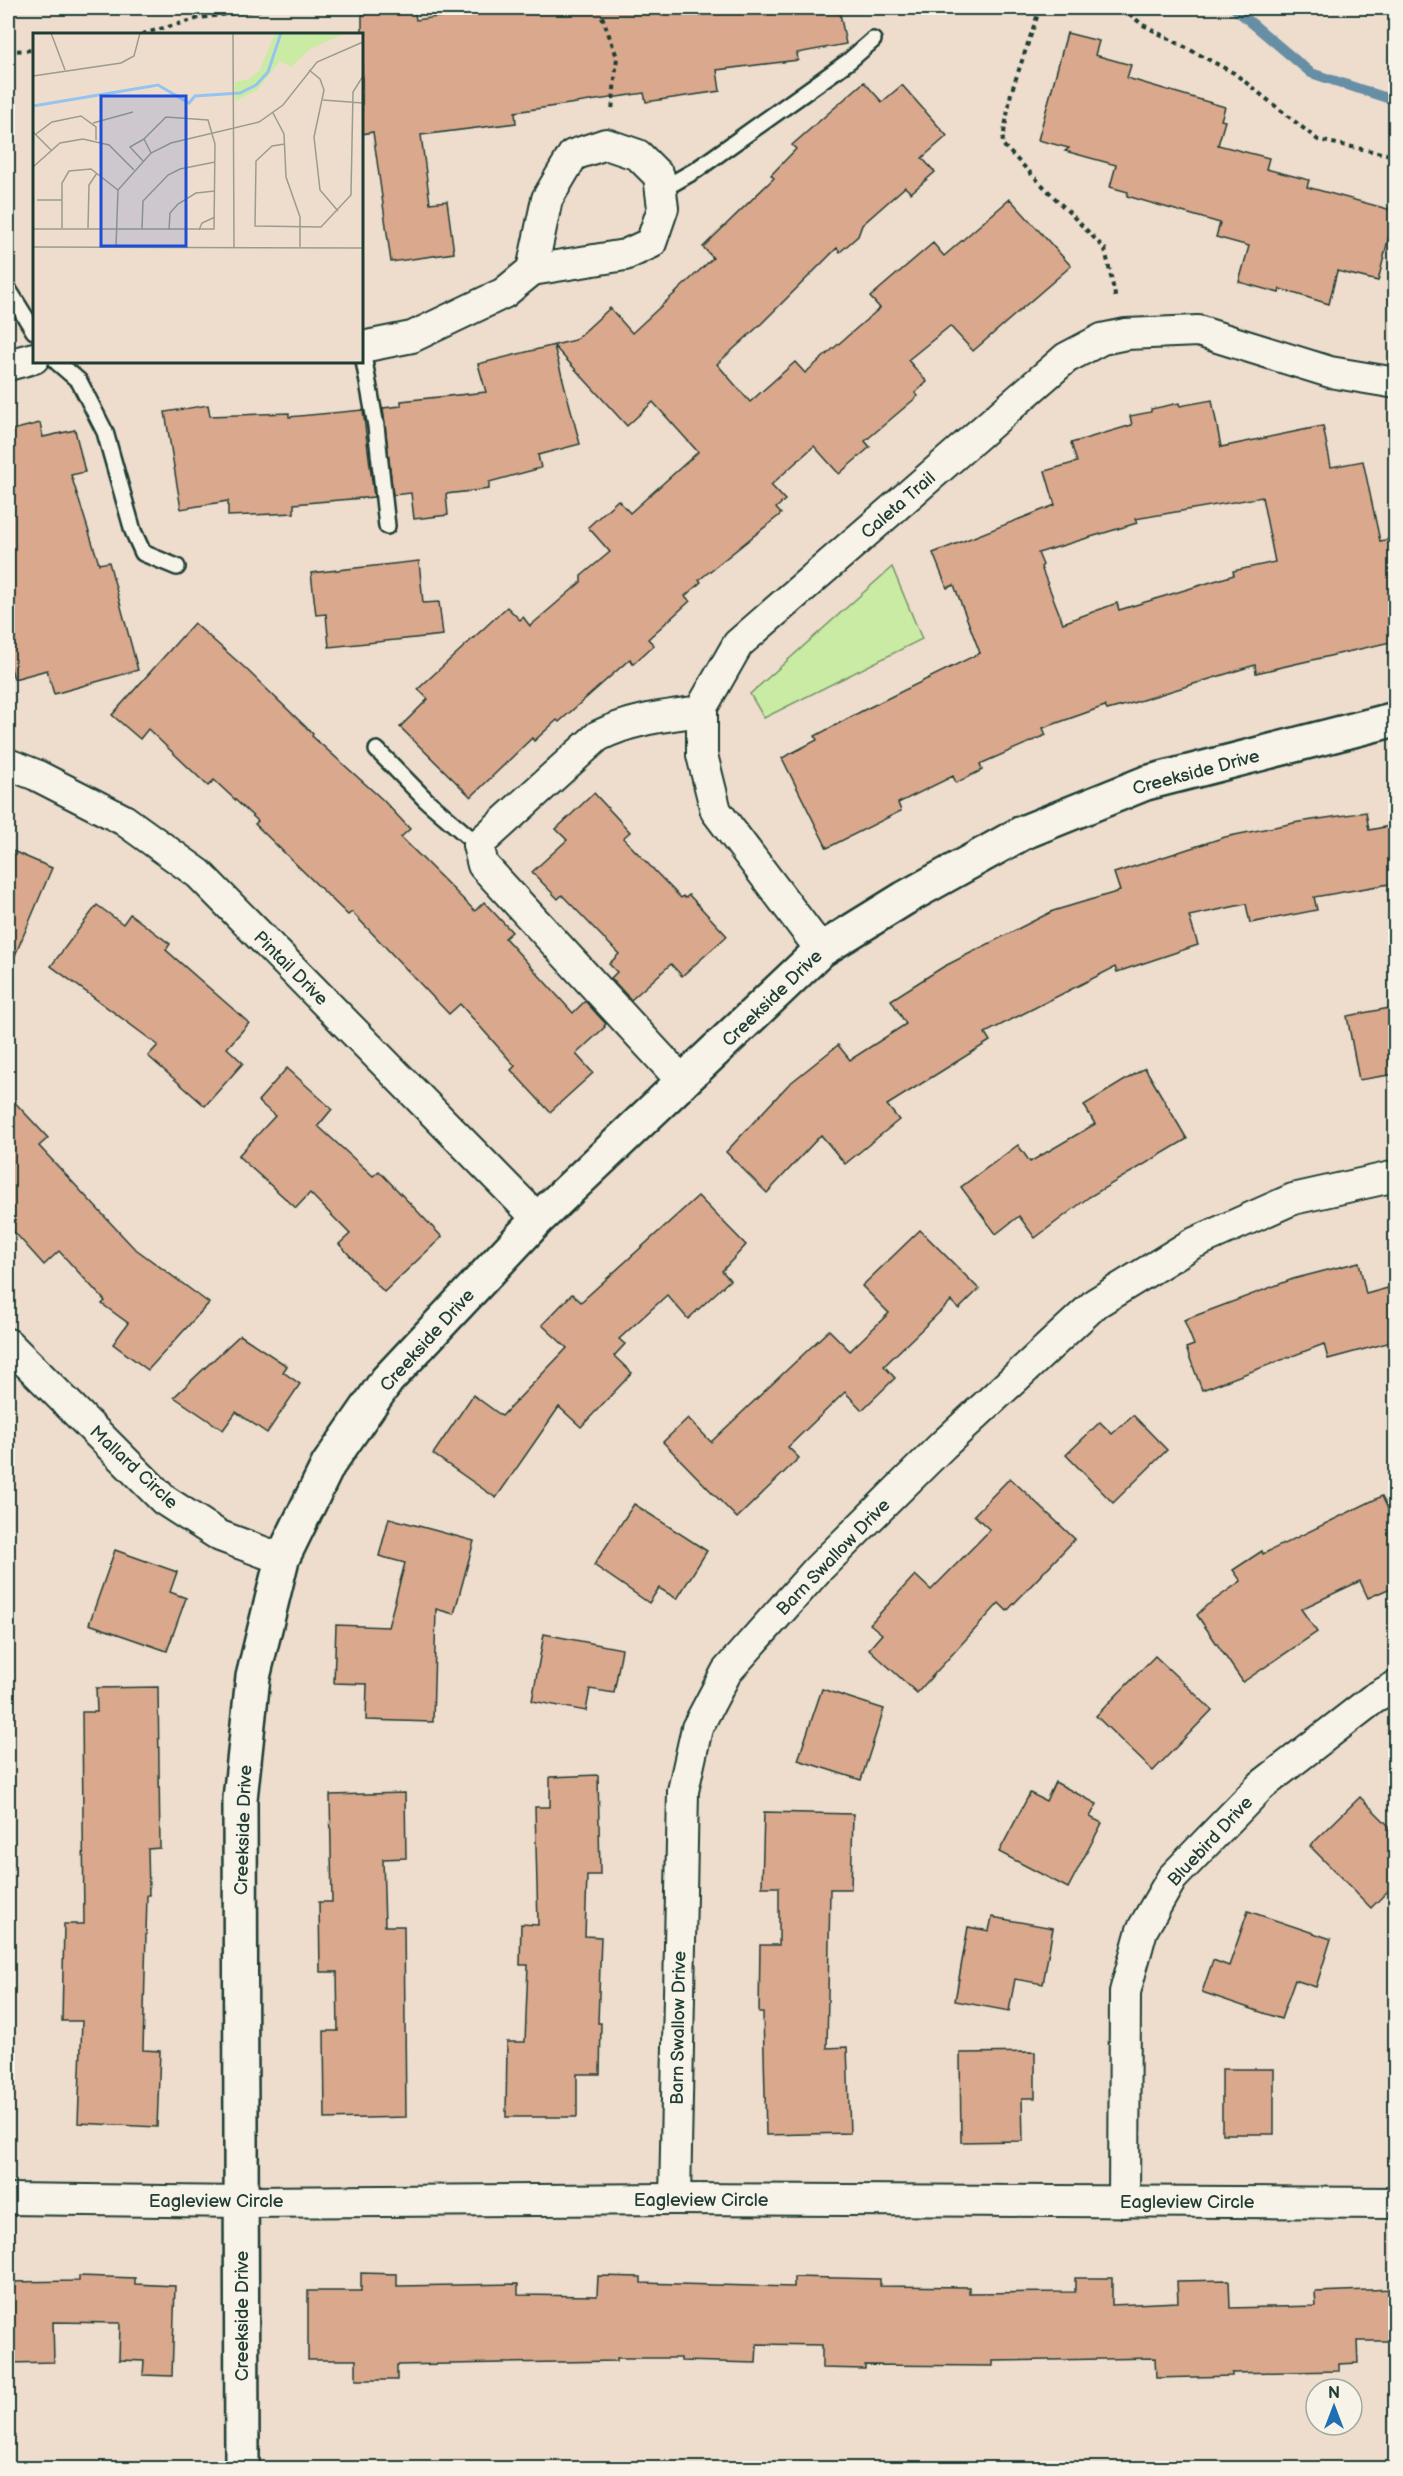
<svg xmlns="http://www.w3.org/2000/svg" width="1403" height="2476" font-family="'Balsamiq Sans',sans-serif">
  <rect width="100%" height="100%" fill="#eedccc"/>
  <filter id="ink" filterUnits="userSpaceOnUse"><feTurbulence type="fractalNoise" baseFrequency=".0167" numOctaves="2"/><feDisplacementMap in="SourceGraphic" scale="12" xChannelSelector="R" yChannelSelector="G"/><feConvolveMatrix kernelMatrix="1 2 1 2 8 2 1 2 1" color-interpolation-filters="sRGB"/></filter>
  <g filter="url(#ink)">
    <!-- green -->
    <polygon fill="#caeba3" stroke="#74946c" stroke-width="1.5" points="892,567 922,639 764,718 750,694"/>
    <g fill="none" stroke-linecap="round" stroke-linejoin="round">
      <!-- stream -->
      <polyline stroke="#668ea5" stroke-width="10" points="1234,8 1311,73 1396,101"/>
    </g>
    <!-- building -->
    <g fill="#daa88c" stroke="#1f3d34" stroke-width="1.5" fill-rule="evenodd">
      <polygon points="411,8 414,8 416,20 459,14 460,17 522,8 839,8 846,44 797,53 798,60 717,70 720,91 646,102 644,93 515,112 516,123 421,135 430,203 447,201 454,253 391,262 373,132 362,134 362,15"/>
      <polygon points="1067,33 1099,41 1095,55 1131,65 1127,78 1225,107 1221,120 1225,121 1218,145 1269,158 1266,169 1309,180 1307,187 1395,211 1378,281 1337,271 1329,304 1280,289 1279,293 1239,282 1249,246 1216,237 1220,223 1127,196 1128,192 1110,187 1116,165 1065,151 1069,148 1038,140"/>
      <polygon points="864,82 882,102 902,85 947,136 922,158 935,172 911,193 905,187 862,225 858,236 840,252 837,248 761,324 717,364 750,402 795,362 805,373 880,308 870,297 933,243 944,256 1010,199 1071,266 973,351 950,326 908,360 927,382 915,393 918,396 865,441 870,447 839,474 814,446 771,485 785,500 776,508 781,514 699,580 701,582 685,596 690,601 648,639 654,645 633,664 630,659 559,722 557,720 534,741 532,738 471,797 400,727 428,699 418,689 507,607 520,620 523,617 530,626 581,582 581,576 610,552 588,527 618,500 630,513 698,452 653,402 627,426 554,346 580,444 538,455 541,468 489,482 489,489 446,494 448,515 414,519 411,493 393,495 383,408 401,406 401,401 486,392 478,364 575,340 610,308 632,333 713,258 703,247 774,178 771,175 796,149 792,145"/>
      <path d="M1212,400L1221,447L1323,426L1331,467L1363,461L1380,541L1395,538V641L1256,673L1255,665L1126,705L1107,710L1105,706L1043,728L1046,735L980,764L982,770L956,783L953,776L898,803L901,811L827,848L782,758L817,740L815,736L862,711L980,653L954,585L947,588L933,553L1055,505L1045,471L1077,462L1071,443L1132,425L1130,416L1151,412V409L1179,403L1180,406ZM1262,497L1275,562L1233,571L1234,575L1119,610L1117,603L1063,623L1041,567L1043,565L1038,553L1137,523L1135,519Z"/>
      <polygon points="208,405 210,416 289,413 289,417 363,410 374,497 294,504 294,513 228,516 228,501 181,509 165,412"/>
      <polygon points="40,423 43,437 75,430 85,472 71,475 99,564 109,562 138,670 54,694 47,670 14,679 8,658 8,640 15,638 8,610 8,431"/>
      <polygon points="419,561 423,603 439,602 443,635 329,647 326,614 316,615 311,573"/>
      <polygon points="194,623 245,668 313,734 312,736 383,800 410,829 401,837 475,911 484,902 512,932 505,938 573,1013 585,1001 606,1024 604,1026 605,1027 576,1054 593,1073 550,1112 511,1070 515,1066 460,1004 449,1014 352,912 348,915 255,824 258,821 214,780 208,786 148,729 140,739 112,715"/>
      <polygon points="594,793 630,832 623,838 681,898 683,896 685,898 689,895 727,936 682,976 671,964 631,1000 611,978 617,972 609,964 619,954 562,895 558,899 532,872 567,840 556,829"/>
      <polygon points="1366,812 1369,830 1395,825 1395,883 1314,897 1317,910 1250,923 1246,904 1189,916 1198,945 1117,972 1115,967 985,1033 990,1041 887,1105 899,1120 845,1164 821,1135 767,1193 726,1152 788,1085 838,1045 850,1060 906,1024 891,1000 943,967 1053,911 1120,891 1114,873 1225,837 1299,822"/>
      <polygon points="8,849 52,868 8,972"/>
      <polygon points="97,905 123,924 130,914 170,944 166,950 249,1023 227,1048 243,1063 205,1106 148,1056 158,1045 51,966"/>
      <polygon points="1395,1007 1395,1074 1359,1080 1347,1016"/>
      <polygon points="287,1068 332,1109 318,1126 373,1176 379,1171 442,1237 384,1292 339,1244 350,1234 310,1193 296,1208 238,1156 275,1116 258,1101"/>
      <polygon points="1145,1068 1187,1139 1089,1197 1035,1238 1019,1216 996,1234 961,1187 1018,1145 1030,1162 1095,1124 1084,1105"/>
      <polygon points="8,1095 48,1138 39,1146 133,1247 209,1303 148,1370 113,1344 128,1323 102,1304 105,1301 59,1251 44,1265 8,1225"/>
      <polygon points="698,1196 746,1245 722,1271 730,1280 688,1319 667,1295 619,1339 625,1344 614,1356 632,1373 581,1427 559,1407 496,1498 433,1454 473,1395 502,1416 567,1348 542,1325 572,1294 581,1302"/>
      <polygon points="920,1230 979,1289 959,1309 951,1301 884,1366 895,1378 862,1410 845,1392 788,1447 799,1458 737,1518 663,1442 688,1418 711,1442 829,1330 850,1351 889,1313 862,1286"/>
      <polygon points="1359,1262 1366,1294 1395,1286 1395,1341 1328,1359 1324,1344 1202,1390 1186,1348 1194,1345 1184,1320 1293,1279"/>
      <polygon points="240,1335 287,1366 283,1372 300,1384 267,1433 236,1412 223,1430 174,1397"/>
      <polygon points="1133,1415 1167,1450 1113,1503 1066,1455 1100,1422 1112,1434"/>
      <polygon points="1010,1478 1075,1539 1007,1611 999,1603 917,1693 869,1649 882,1634 870,1624 915,1575 931,1590 990,1530 974,1515"/>
      <polygon points="1382,1496 1395,1524 1395,1586 1368,1598 1360,1581 1301,1609 1317,1632 1243,1682 1197,1615 1206,1606 1241,1581 1233,1570 1262,1551 1263,1554"/>
      <polygon points="634,1504 707,1551 677,1599 659,1588 649,1603 594,1565"/>
      <polygon points="389,1518 474,1541 454,1614 436,1609 433,1722 366,1720 367,1684 334,1683 336,1625 388,1627 405,1563 379,1556"/>
      <polygon points="115,1550 177,1572 170,1592 186,1598 167,1651 89,1624"/>
      <polygon points="544,1634 622,1649 614,1693 590,1689 586,1711 532,1701"/>
      <polygon points="1155,1656 1212,1710 1153,1771 1096,1716"/>
      <polygon points="158,1687 160,1848 148,1849 149,1895 147,1895 143,2050 160,2051 157,2127 78,2123 82,2021 62,2021 64,1924 84,1924 82,1712 97,1712 96,1688"/>
      <polygon points="822,1689 884,1709 861,1780 798,1760"/>
      <polygon points="598,1775 600,1875 587,1875 585,1936 601,1937 598,2023 601,2023 600,2074 577,2074 577,2117 506,2117 507,2042 525,2042 528,1965 520,1965 521,1924 538,1925 535,1807 550,1807 550,1777"/>
      <polygon points="1055,1782 1097,1804 1090,1817 1102,1823 1068,1888 999,1852 1030,1793 1046,1801"/>
      <polygon points="405,1793 406,1858 383,1859 385,1926 404,1926 406,2117 325,2119 324,2031 338,2031 337,1972 320,1972 319,1902 332,1902 330,1795"/>
      <polygon points="1360,1797 1395,1832 1395,1884 1371,1908 1310,1846"/>
      <polygon points="764,1812 853,1814 851,1889 830,1889 827,2048 847,2047 850,2133 766,2135 763,2013 759,2013 760,1945 779,1945 779,1887 762,1887"/>
      <polygon points="1248,1911 1331,1939 1316,1987 1295,1980 1281,2019 1202,1992 1213,1960 1229,1966"/>
      <polygon points="992,1917 1053,1928 1043,1984 1015,1979 1009,2011 955,2001 968,1927 989,1931"/>
      <polygon points="1035,2052 1035,2098 1022,2098 1023,2141 961,2142 960,2053"/>
      <rect x="1222" y="2069" width="52" height="65"/>
      <polygon points="361,2273 397,2274 397,2286 518,2284 518,2295 597,2296 598,2276 641,2277 641,2283 794,2287 794,2277 880,2279 880,2286 969,2287 969,2293 1075,2292 1075,2278 1112,2278 1112,2305 1178,2302 1177,2281 1229,2280 1230,2308 1316,2306 1315,2292 1395,2289 1395,2341 1357,2341 1358,2363 1339,2364 1339,2371 1232,2373 1232,2376 1156,2378 1155,2358 993,2361 993,2366 865,2365 865,2369 822,2368 822,2345 757,2344 756,2363 681,2361 681,2358 617,2358 617,2361 397,2365 397,2380 356,2380 356,2360 308,2360 308,2291 361,2291"/>
      <polygon points="79,2276 135,2278 135,2284 175,2286 172,2376 143,2375 144,2361 119,2360 120,2323 53,2322 54,2362 8,2363 9,2282 79,2281"/>
    </g>
    <g fill="none" stroke-linecap="round" stroke-linejoin="round">
      <defs>
        <g id="lane">
          <polyline points="661,190 696,170 849,61 873,40"/>
          <polyline points="8,289 34,331"/>
          <polyline points="362,350 376,426 387,526"/>
          <polyline points="57,362 79,381 105,432 133,531 143,553 177,567"/>
          <polyline points="377,750 426,800 478,845"/>
        </g>
        <g id="street">
          <polygon points="606,144 638,155 659,176 663,208 651,243 625,255 532,270 547,199 573,155"/>
          <polyline points="362,347 412,337 504,293 532,270"/>
          <polyline points="8,365 34,358"/>
          <polyline points="8,764 36,775 124,820 199,874 538,1219"/>
          <polyline points="821,950 716,811 702,755 702,707 738,644 1066,358 1102,339 1126,334 1198,331 1330,372 1396,383"/>
          <path d="M683,1082L483,865L478,845L598,736C632,719 665,716 702,711"/>
          <polyline points="8,1344 164,1500 220,1536 282,1559"/>
          <polyline points="8,2199 243,2202 675,2199 1396,2203"/>
          <polyline points="675,2199 683,1791 697,1728 727,1671 817,1570 943,1445 1096,1303 1192,1244 1293,1199 1396,1176"/>
          <polyline points="1124,2202 1125,1992 1142,1930 1172,1878 1262,1785 1373,1699 1396,1686"/>
        </g>
        <polyline id="secondary" points="242,2468 240,1799 253,1677 282,1559 328,1465 387,1380 538,1219 821,950 905,898 1022,833 1146,783 1396,719"/>
      </defs>
      <!-- lane casing -->
      <use href="#lane" stroke="#1f3d34" stroke-width="20"/>
      <!-- street casing -->
      <use href="#street" stroke="#1f3d34" stroke-width="34"/>
      <!-- secondary casing -->
      <use href="#secondary" stroke="#1f3d34" stroke-width="38"/>
      <!-- path -->
      <g stroke="#1f3d34" stroke-width="4" stroke-dasharray="4.5 4.5" stroke-linecap="butt">
        <polyline points="599,8 617,57 612,111"/>
        <polyline points="1040,8 1011,93 1002,144 1105,249 1116,300"/>
        <polyline points="1122,8 1143,25 1234,73 1318,140 1396,156"/>
        <polyline points="142,34 200,18 272,8"/>
        <polyline points="8,51 34,50"/>
      </g>
      <!-- lane -->
      <use href="#lane" stroke="#f7f3e8" stroke-width="15"/>
      <!-- street -->
      <use href="#street" stroke="#f7f3e8" stroke-width="30"/>
      <!-- secondary -->
      <use href="#secondary" stroke="#f7f3e8" stroke-width="33"/>
    </g>
  </g>
  <g text-anchor="middle" stroke-width="6" stroke-linejoin="round" paint-order="stroke">
    <!-- street labels -->
    <g font-size="18" fill="#1f3d34" stroke="#f7f3e8">
      <text transform="translate(898 505) rotate(-41)" y="6">Caleta Trail</text>
      <text transform="translate(1196 772) rotate(-15)" y="6">Creekside Drive</text>
      <text transform="translate(291 968) rotate(45)" y="6">Pintail Drive</text>
      <text transform="translate(772 998) rotate(-44)" y="6">Creekside Drive</text>
      <text transform="translate(427 1340) rotate(-48)" y="6">Creekside Drive</text>
      <text transform="translate(134 1467) rotate(43)" y="6">Mallard Circle</text>
      <text transform="translate(833 1557) rotate(-46)" y="6">Barn Swallow Drive</text>
      <text transform="translate(243 1830) rotate(-88)" y="6">Creekside Drive</text>
      <text transform="translate(1210 1841) rotate(-47)" y="6">Bluebird Drive</text>
      <text transform="translate(678 2028) rotate(-89)" y="6">Barn Swallow Drive</text>
      <text x="701" y="2206">Eagleview Circle</text>
      <text x="216" y="2207">Eagleview Circle</text>
      <text x="1187" y="2208">Eagleview Circle</text>
      <text transform="translate(242 2316) rotate(-90)" y="6">Creekside Drive</text>
    </g>
  </g>
  <!-- overview -->
  <g transform="translate(33 33)">
    <rect width="330" height="330" fill="#eedccc"/>
    <path d="M242,0H313L277,16L258,34L247,28L224,57L202,68V49L216,46L227,37Z" fill="#caeba3"/>
    <path fill="none" stroke="#96c4f0" stroke-width="3" d="M0,73L125,52L156,70L162,63L207,60L223,52L235,39L248,0"/>
    <path fill="none" stroke="#9b9c8f" stroke-width="1.5" d="M18,0L32,37M200,0L201,215M276,37L287,46L291,57L281,104L287,157L305,178M0,43L88,30L101,23L107,0M290,67L330,70M240,80L251,101L253,144L267,184V214M60,90L100,79M0,99L18,117M3,101L19,89L48,83L63,94V107M252,111L239,113L223,128L222,193L288,194L318,162L320,59L330,43M110,128L97,114L111,106M0,134L27,110L50,106L76,112L101,137M4,167H29M29,195V150L36,138L58,136L85,157M55,195L56,152L64,140M0,196H181L182,111L175,87L133,84L111,106L118,120M109,196L110,168L135,142L147,136L182,129M136,197L137,180L145,171L163,160L182,158M166,197L169,190L182,184M0,214L330,215M83,214L85,157L118,120L138,110L226,89L250,72L284,29L330,9"/>
    <path fill="#1d4ed8" fill-opacity="0.15" stroke="#1d4ed8" stroke-width="3" d="M68,63H153V213H68Z"/>
    <rect width="330" height="330" fill="none" stroke="#1f3d34" stroke-width="3"/>
  </g>
  <!-- margin -->
  <rect width="1403" height="2476" fill="none" stroke="#f7f3e8" stroke-width="30"/>
  <rect x="15" y="15" width="1373" height="2446" fill="none" stroke="#1f3d34" stroke-width="2" filter="url(#ink)"/>
  <!-- north arrow -->
  <g transform="translate(1334 2407)"><circle r="28" fill="#f7f3e8" stroke="#a1aaa0" stroke-width="1.5"/>
  <path d="M0-4.5L10 22L0 15L-10 22Z" fill="#1f6fb2"/>
  <text y="-9" font-size="16" font-weight="bold" text-anchor="middle" fill="#1f3d34">N</text>
  </g>
</svg>
